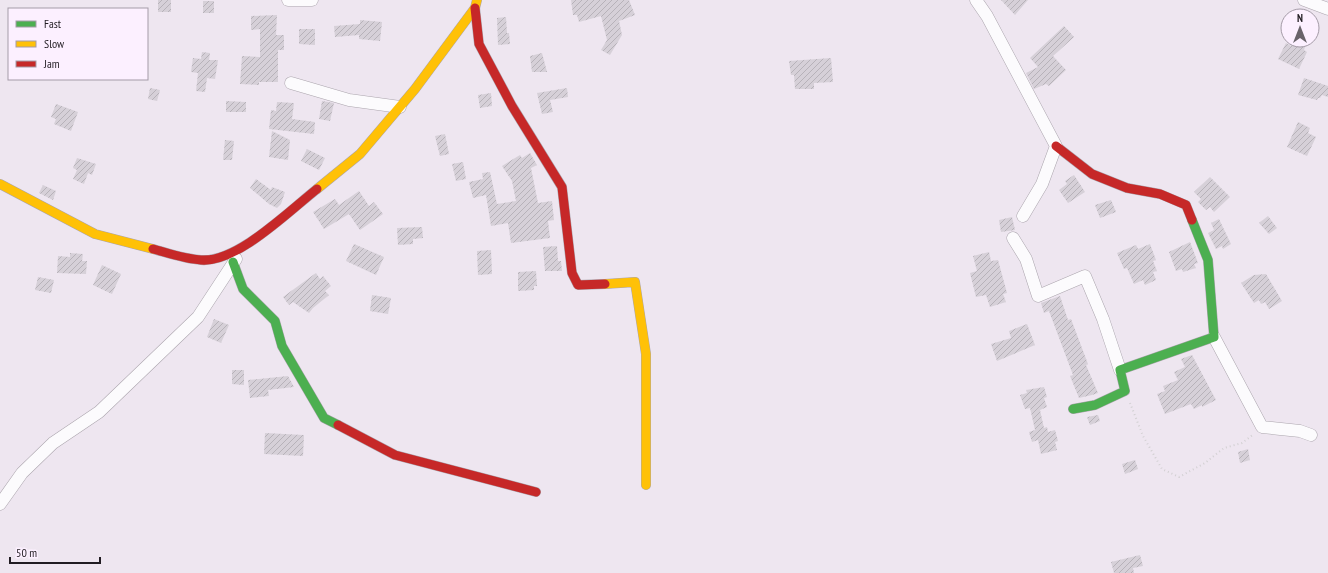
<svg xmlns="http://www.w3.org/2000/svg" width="1328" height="573" font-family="'PT Sans Narrow',sans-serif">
  <defs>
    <pattern id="building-hatch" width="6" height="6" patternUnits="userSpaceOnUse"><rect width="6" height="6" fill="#d6d0d8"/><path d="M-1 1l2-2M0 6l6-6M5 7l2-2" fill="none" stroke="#b7b2b9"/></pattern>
  </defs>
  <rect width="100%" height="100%" fill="#eee6f0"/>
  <!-- building -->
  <g fill="url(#building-hatch)">
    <rect x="158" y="0" width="13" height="12"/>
    <polygon points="571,0 629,0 635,15 619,21 622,35 610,55 601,50 607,40 601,16 579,22 577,15 573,15"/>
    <polygon points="1001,0 1028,0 1015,15"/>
    <rect x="203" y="1" width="11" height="12"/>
    <polygon points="277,15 276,35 284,35 284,50 278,50 278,82 259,82 259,85 240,84 242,56 260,57 260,29 251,30 251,16"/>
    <polygon points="506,17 507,33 509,33 510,44 498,45 497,18"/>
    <polygon points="360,20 382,22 380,41 359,39 359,35 335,37 334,26 360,24"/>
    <polygon points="1064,26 1074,37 1053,56 1066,70 1049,86 1046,84 1034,89 1026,73 1038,67 1030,58"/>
    <polygon points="299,29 315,29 315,45 299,44"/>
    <polygon points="1294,41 1305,47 1304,50 1307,52 1299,69 1278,59 1286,43 1291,46"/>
    <polygon points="202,52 210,53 209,60 218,60 215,79 207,78 205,92 196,91 198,73 191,72 193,58 201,59"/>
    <polygon points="542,53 547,72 532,72 530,56"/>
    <polygon points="831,58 833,82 814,83 814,89 795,89 794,75 791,75 789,61"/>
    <polygon points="1304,78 1328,86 1328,97 1322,95 1320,98 1318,98 1317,100 1298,95"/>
    <polygon points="150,88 160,90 157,101 148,99"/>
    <polygon points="567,88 568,97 550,100 553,112 542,114 537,93"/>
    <polygon points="491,93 492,106 480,108 478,95"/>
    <polygon points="226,101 246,102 246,112 226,112"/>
    <polygon points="322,101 334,103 330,121 319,119"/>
    <polygon points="277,102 294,103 292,119 315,122 314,134 269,129 271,110 276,111"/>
    <polygon points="56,104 78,112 71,131 54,124 56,119 51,117"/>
    <polygon points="1298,122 1310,128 1308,133 1316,137 1307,156 1287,147"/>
    <polygon points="272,131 290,140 288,160 269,157"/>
    <polygon points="445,134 449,154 440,156 435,136"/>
    <polygon points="225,140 234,141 232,160 223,160"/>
    <polygon points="307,149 325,158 319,170 301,161"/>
    <polygon points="530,153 537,165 531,168 538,203 552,201 554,220 548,221 550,238 511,243 508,223 491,226 486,195 473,198 469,182 483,179 482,173 490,172 497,204 516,201 512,181 502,166 520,155 522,158"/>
    <polygon points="77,158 96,164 92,175 88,173 84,184 73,179 77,170 73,168"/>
    <polygon points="463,162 466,179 456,181 452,164"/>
    <polygon points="1074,175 1085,192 1068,203 1059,190 1067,184 1065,181"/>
    <polygon points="1210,177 1230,197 1214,212 1210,207 1206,210 1198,202 1201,199 1194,192"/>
    <polygon points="256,179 271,190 272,187 285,192 281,204 277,208 269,204 250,188"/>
    <polygon points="43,185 56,191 53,200 39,193"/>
    <polygon points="359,191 369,206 374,202 383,214 360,230 349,214 324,229 313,212 335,199 339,205"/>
    <polygon points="1111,200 1116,212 1100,218 1095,205"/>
    <polygon points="1268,216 1277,228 1269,234 1259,223"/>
    <polygon points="1012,217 1015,230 1001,232 999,220"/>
    <polygon points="1219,219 1231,244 1223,249 1222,246 1216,249 1208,233 1214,230 1211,223"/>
    <polygon points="422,227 423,238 413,239 413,244 398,245 397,228"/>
    <polygon points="1190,242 1198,263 1194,264 1196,268 1183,272 1182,269 1176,271 1169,252"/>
    <polygon points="354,244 384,257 376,275 346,261"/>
    <polygon points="1150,244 1156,260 1153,261 1157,271 1153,272 1156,280 1145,285 1143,280 1134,284 1127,268 1124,269 1117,253 1136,245 1138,249"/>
    <polygon points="557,246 558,261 561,261 562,271 545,271 543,247"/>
    <polygon points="491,250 492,274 478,275 477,251"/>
    <polygon points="989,252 991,261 998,260 1007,293 1003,294 1006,302 990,307 986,295 976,297 970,273 977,271 973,256"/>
    <polygon points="70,253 83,254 82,261 87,261 86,274 57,273 58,256 70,257"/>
    <polygon points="102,265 121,274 112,294 93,285"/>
    <polygon points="536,271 537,286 534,286 534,290 518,291 518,272"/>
    <polygon points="316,273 320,279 323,276 331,286 325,291 329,295 313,308 309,313 293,302 289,305 283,297"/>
    <polygon points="1266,274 1282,301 1269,309 1265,302 1261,304 1259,300 1254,303 1241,283 1254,275"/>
    <polygon points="38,277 54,280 51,293 35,290"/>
    <polygon points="372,295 391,298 388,314 370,311"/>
    <polygon points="1060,296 1068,320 1071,319 1088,364 1086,365 1098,393 1092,395 1079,398 1070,376 1073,375 1049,311 1044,313 1041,303"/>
    <polygon points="214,319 229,325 221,343 207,337"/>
    <polygon points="1027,324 1035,345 997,361 991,344 1011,338 1009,331"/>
    <polygon points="1192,355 1216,400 1202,407 1202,405 1194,409 1191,404 1165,414 1157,394 1165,391 1163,386 1178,380 1174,372 1185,367 1181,359"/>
    <polygon points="232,370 244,370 244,385 232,384"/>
    <polygon points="288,376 294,387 268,390 269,396 250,398 248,380"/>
    <polygon points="1044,387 1047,397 1044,398 1047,407 1040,410 1044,428 1047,427 1048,432 1055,430 1058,441 1055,442 1057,450 1041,454 1038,440 1032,442 1029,432 1035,430 1030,408 1025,409 1020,395 1027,393 1026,390"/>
    <polygon points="1098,415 1100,421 1090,425 1087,417"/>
    <polygon points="265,433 304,435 303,456 264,454"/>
    <polygon points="1248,449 1250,460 1240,463 1238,452"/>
    <polygon points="1135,460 1138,469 1125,474 1122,464"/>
    <polygon points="1140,555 1143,566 1133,568 1134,573 1114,573 1111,562"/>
  </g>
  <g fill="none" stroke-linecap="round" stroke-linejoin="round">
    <defs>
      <g id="street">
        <polyline points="288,0 312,0"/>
        <polyline points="976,0 987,16 1056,146 1042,184 1023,216"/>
        <polyline points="1304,0 1328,9"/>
        <polyline points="291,83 349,100 400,107"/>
        <polyline points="1013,238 1026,259 1038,296 1085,276 1103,319 1120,370"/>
        <polyline points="1214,337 1262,427 1300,431 1311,435"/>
        <polyline points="0,504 22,473 53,443 99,412 198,317 236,259"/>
      </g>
      <g id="fast">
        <polyline points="233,262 243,289 275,321 282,346 324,418 338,425"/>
        <polyline points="1073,409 1095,405 1125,391 1120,370 1214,337 1208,260 1192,220"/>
      </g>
      <g id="slow">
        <polyline points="0,184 95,234 153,249"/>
        <polyline points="317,189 360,154 415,89 475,8 477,0"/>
        <polyline points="605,284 635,282 646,354 646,485"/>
      </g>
      <g id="jam">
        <polyline points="475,8 479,44 512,106 562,187 572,273 578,285 605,284"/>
        <polyline points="1056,146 1092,174 1127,188 1160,194 1186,205 1192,220"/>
        <path d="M153,249C168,253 185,259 201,260C237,263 289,211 317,189"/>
        <polyline points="338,425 395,455 536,492"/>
      </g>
    </defs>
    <!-- street casing -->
    <use href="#street" stroke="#aba5ad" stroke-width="13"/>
    <!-- fast casing -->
    <use href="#fast" stroke="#aba5ad" stroke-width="10"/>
    <!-- slow casing -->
    <use href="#slow" stroke="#aba5ad" stroke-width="10"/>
    <!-- jam casing -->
    <use href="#jam" stroke="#aba5ad" stroke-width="10"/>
    <!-- path -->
    <polyline stroke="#d2d0d2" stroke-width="2" stroke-dasharray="1 3" stroke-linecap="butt" points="1130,403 1143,436 1162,469 1179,477 1205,463 1224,448 1242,443 1254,434"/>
    <!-- street -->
    <use href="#street" stroke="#fcfbfd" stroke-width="12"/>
    <!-- fast -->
    <use href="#fast" stroke="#4caf50" stroke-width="9"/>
    <!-- slow -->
    <use href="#slow" stroke="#ffc107" stroke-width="9"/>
    <!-- jam -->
    <use href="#jam" stroke="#c62828" stroke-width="9"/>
  </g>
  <!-- legend -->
  <rect x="8" y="8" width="140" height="72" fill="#fcf0ff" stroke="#a49ba7"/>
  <rect x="16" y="21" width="20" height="6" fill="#4caf50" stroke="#a49ba7"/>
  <text x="44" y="28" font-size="12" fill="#211c22">Fast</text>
  <rect x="16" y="41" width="20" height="6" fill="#ffc107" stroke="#a49ba7"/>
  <text x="44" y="48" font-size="12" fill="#211c22">Slow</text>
  <rect x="16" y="61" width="20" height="6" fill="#c62828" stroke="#a49ba7"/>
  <text x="44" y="68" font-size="12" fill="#211c22">Jam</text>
  <!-- north arrow -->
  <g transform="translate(1300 28)"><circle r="19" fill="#fcf0ff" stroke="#a49ba7"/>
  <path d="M0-3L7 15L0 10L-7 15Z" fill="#69636a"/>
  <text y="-6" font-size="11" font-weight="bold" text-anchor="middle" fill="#211c22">N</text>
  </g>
  <!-- scale -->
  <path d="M10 557v6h90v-6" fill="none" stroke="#211c22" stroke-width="2"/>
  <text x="16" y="557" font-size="12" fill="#211c22" stroke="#fcf0ff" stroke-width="3" paint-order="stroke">50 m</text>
</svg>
